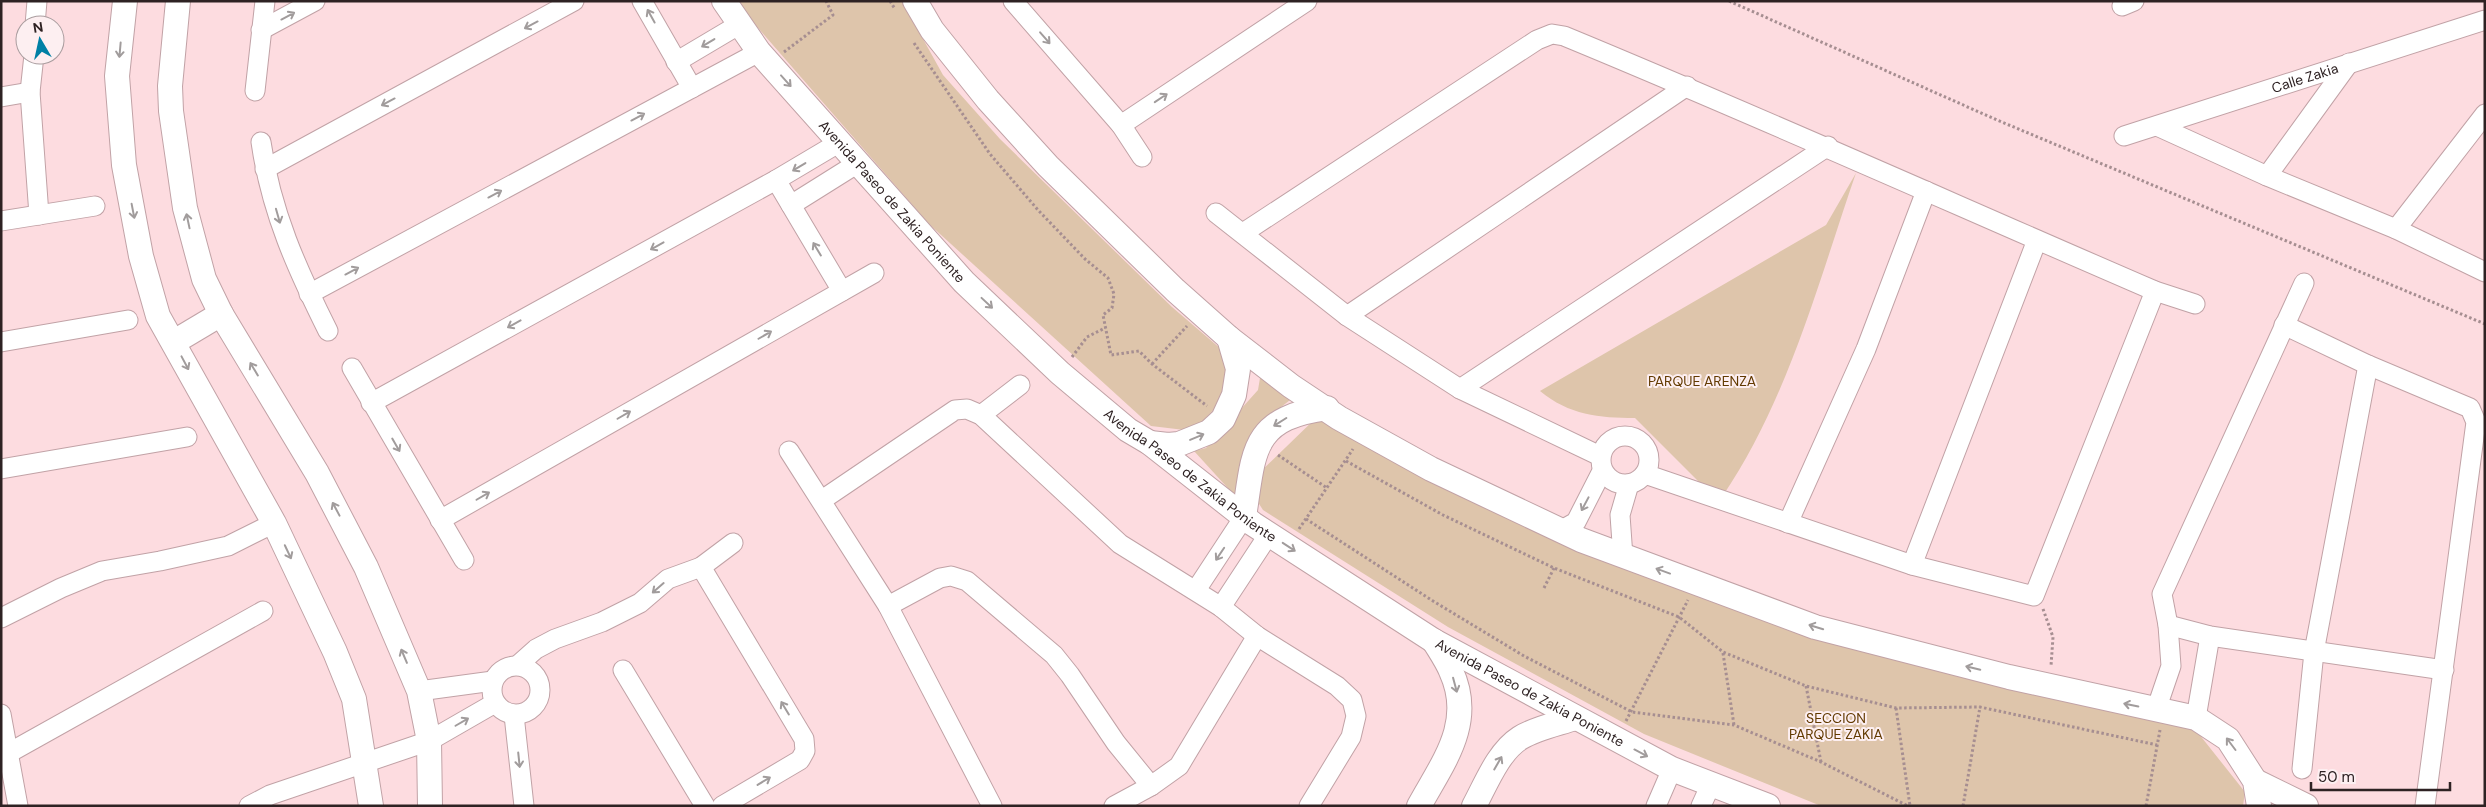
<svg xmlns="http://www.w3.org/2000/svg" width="2486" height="807" font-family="'DM Sans',sans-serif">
  <rect width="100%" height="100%" fill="#fddce0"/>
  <!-- green -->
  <g fill="#dec5ab">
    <polygon points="739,1 902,1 943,75 1000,139 1172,307 1228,355 1227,396 1193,431 1151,426 929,224 739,6"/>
    <path d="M1856,173C1818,283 1788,400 1722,497L1710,493L1635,418C1599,418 1569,415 1540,391L1826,225Z"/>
    <polygon points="1261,372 1299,393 1276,411 1247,443 1239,481 1246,508 1194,451 1206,448 1258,390"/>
    <polygon points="1318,416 1535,526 1818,640 2191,724 2245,792 2243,806 1821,806 1644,734 1448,627 1263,510 1252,493 1257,475"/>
  </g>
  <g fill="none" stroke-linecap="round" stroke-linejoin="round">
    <defs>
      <g id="minor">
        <polyline points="642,1 692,88"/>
        <polyline points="1013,1 1121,125 1142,157"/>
        <polyline points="2122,6 2134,1"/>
        <polyline points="35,25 37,1"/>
        <polyline points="261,30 315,1"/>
        <polyline points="34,55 30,92 39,215"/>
        <polyline points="676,62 740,24"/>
        <polyline points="255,91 265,1"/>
        <polyline points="1,97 30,92"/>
        <polyline points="1121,125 1307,1"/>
        <polyline points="2157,126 2267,176 2396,229 2485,272"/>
        <path id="s1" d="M2124,136L2485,20"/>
        <path d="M261,142C271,212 297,269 328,331"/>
        <polyline points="265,169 574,1"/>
        <polyline points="2267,176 2349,63"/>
        <polyline points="776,180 842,291"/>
        <polyline points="791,205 858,163"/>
        <polyline points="1216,213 1347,316 1460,389 1600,456"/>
        <polyline points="1,221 95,206"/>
        <polyline points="2396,229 2485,114"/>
        <path d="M1243,233L1537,40L1552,34L1564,36C1763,118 1958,206 2155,291L2195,304"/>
        <polyline points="309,294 759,52"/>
        <polyline points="1347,316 1687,86"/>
        <polyline points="2284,325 2368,365 2470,408 2476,422 2425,806"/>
        <polyline points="1,342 128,320"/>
        <polyline points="352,368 464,560"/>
        <polyline points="1460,389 1828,146"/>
        <polyline points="371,403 776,180 840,142"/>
        <polyline points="981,415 1020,385"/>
        <circle cx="1625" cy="460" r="24"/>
        <polyline points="789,451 888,606 992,806"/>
        <polyline points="1,469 187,437"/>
        <polyline points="1645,474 1912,565 2034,596 2155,291"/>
        <polyline points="822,500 955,410 967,409 981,415 1120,544 1221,607 1257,636 1337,686 1352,700 1356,716 1351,737 1309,806"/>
        <polyline points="440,520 874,273"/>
        <polyline points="1788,523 1866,349 1926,191"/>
        <polyline points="1560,531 1576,522 1602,471"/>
        <polyline points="1623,557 1620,515 1629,484"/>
        <polyline points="1912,565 2037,240"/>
        <polyline points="701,567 804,739 805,751 800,760 722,806"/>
        <polyline points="1196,590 1244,517"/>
        <polyline points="888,606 940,578 951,576 967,581 1054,655 1070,675 1116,743 1151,786"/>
        <polyline points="1221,607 1269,534"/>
        <polyline points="1,618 61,588 102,571 160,561 228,546 274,523"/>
        <polyline points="2168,625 2210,636 2444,670"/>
        <polyline points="518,665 536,649 555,639 602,622 640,603 668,579 701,567 733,543"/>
        <circle cx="516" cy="690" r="24"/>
        <polyline points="623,670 705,806"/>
        <polyline points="419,691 493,681"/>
        <polyline points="2156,710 2171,666 2168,625 2162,594 2304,283"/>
        <polyline points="1,714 18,806"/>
        <polyline points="514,715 524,806"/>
        <polyline points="2196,718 2210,636"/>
        <polyline points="7,754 263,611"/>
        <polyline points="2302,769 2314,652 2368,365"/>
        <polyline points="249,806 270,795 429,741 495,703"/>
        <polyline points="1114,806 1151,786 1179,766 1257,636"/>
        <polyline points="1656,806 1672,769"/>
        <polyline points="1701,806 1711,784"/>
      </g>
      <g id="tertiary">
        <polyline points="125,1 117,76 124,165 141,256 158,316 274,523 335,652 354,699 371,806"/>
        <polyline points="178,1 170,86 171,111 185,208 204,279 221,314 317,473 366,567 419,691 429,741 430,806"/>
        <path id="s2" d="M724,1L759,52L964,282L1060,373L1128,430L1150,443L1253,524L1434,641L1672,769L1768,806"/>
        <polyline points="915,1 932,30 988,100 1048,166 1175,290 1229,338 1291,386 1339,418 1431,469 1581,540 1815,627 2009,677 2196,718 2228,739 2255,781 2259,806"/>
        <polyline points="174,342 221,314"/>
        <polyline points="1150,443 1168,445 1179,444 1209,432 1223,419 1234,395 1238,369 1229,338"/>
        <path d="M1244,517C1254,453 1250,418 1327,408"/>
        <polyline points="2255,781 2306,806"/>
        <path d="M1419,806C1443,762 1475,723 1451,671C1447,661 1440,651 1434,641"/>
        <path d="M1474,806C1486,784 1498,752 1520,738C1536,728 1557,724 1575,718"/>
      </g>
    </defs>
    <!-- minor casing -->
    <use href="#minor" stroke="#c1a2a6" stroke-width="21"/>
    <!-- tertiary casing -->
    <use href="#tertiary" stroke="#c1a2a6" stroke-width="26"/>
    <!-- path -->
    <g stroke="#a68e91" stroke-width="3" stroke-dasharray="2.5 2.5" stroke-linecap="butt">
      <polyline points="890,1 895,9"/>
      <polyline points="1729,1 1997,120 2485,324"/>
      <polyline points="914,43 990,154 1038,210 1085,259 1108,278 1114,294 1112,308 1103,315 1111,355 1139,351 1152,364 1207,406"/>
      <polyline points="784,52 833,15 826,1"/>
      <polyline points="1072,357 1087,337 1105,328"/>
      <polyline points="1152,364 1187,326"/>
      <polyline points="1278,455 1327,488"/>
      <polyline points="1346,461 1443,515 1554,568 1679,617 1723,652 1806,686 1896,708 1980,707 2157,745"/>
      <polyline points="1306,519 1433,601 1524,656 1632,712 1734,725 1821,762 1908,806"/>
      <polyline points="1299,529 1353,449"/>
      <polyline points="1544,588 1554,568"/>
      <polyline points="2043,609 2053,637 2051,666"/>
      <polyline points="1723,653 1734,725"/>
      <polyline points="1806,686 1821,762"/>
      <polyline points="1896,708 1910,806"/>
      <polyline points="1626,721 1688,600"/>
      <polyline points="1963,806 1980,707"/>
      <polyline points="2146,806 2160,730"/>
    </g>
    <!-- minor -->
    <use href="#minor" stroke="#fff" stroke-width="19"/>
    <!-- tertiary -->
    <use href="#tertiary" stroke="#fff" stroke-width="24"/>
  </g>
  <!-- one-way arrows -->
  <defs><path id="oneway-shaft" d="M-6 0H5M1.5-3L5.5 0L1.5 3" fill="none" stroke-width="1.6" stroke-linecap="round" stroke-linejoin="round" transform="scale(1.25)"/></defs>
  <g stroke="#a19c9c">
    <use href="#oneway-shaft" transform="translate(288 16) rotate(-28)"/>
    <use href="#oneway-shaft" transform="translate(651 16) rotate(-119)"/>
    <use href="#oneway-shaft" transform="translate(531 25) rotate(152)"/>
    <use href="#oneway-shaft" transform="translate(1045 38) rotate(49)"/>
    <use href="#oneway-shaft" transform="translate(708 43) rotate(149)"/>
    <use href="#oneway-shaft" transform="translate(120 50) rotate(95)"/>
    <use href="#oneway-shaft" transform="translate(786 81) rotate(48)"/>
    <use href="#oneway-shaft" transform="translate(1161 98) rotate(-34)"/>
    <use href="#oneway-shaft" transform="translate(388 102) rotate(152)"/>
    <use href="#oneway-shaft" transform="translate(638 117) rotate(-28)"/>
    <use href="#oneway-shaft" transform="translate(799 167) rotate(149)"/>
    <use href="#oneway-shaft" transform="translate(495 194) rotate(-28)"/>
    <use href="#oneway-shaft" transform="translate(133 211) rotate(79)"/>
    <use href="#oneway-shaft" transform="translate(278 216) rotate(74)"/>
    <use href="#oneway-shaft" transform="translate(188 221) rotate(-102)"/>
    <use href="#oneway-shaft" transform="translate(657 246) rotate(151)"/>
    <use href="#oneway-shaft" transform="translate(817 249) rotate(-121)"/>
    <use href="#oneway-shaft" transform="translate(352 271) rotate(-28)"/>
    <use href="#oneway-shaft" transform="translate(987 303) rotate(43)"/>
    <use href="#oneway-shaft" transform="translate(514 324) rotate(151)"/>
    <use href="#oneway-shaft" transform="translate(765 335) rotate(-30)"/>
    <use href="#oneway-shaft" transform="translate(185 363) rotate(62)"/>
    <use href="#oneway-shaft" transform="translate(254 369) rotate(-121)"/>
    <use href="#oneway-shaft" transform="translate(624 415) rotate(-30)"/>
    <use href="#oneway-shaft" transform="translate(1280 422) rotate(148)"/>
    <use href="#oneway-shaft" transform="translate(1197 437) rotate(-23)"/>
    <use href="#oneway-shaft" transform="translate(396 445) rotate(60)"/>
    <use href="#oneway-shaft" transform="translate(483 496) rotate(-30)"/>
    <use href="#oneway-shaft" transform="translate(1585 504) rotate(118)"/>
    <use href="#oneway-shaft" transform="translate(336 509) rotate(-118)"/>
    <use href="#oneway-shaft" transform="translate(1289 547) rotate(33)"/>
    <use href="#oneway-shaft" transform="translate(288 552) rotate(65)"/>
    <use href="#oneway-shaft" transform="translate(1220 554) rotate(124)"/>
    <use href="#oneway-shaft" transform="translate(1663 571) rotate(-160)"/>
    <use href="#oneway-shaft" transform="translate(658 588) rotate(139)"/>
    <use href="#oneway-shaft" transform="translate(1816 627) rotate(-163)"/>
    <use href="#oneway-shaft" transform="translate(404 656) rotate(-113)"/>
    <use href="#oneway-shaft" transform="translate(1973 668) rotate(-166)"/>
    <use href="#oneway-shaft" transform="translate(1455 685) rotate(75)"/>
    <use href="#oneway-shaft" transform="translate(2131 705) rotate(-168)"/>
    <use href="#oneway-shaft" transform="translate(785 708) rotate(-121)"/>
    <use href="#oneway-shaft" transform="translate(462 722) rotate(-30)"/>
    <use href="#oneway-shaft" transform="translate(2231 744) rotate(-127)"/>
    <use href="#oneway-shaft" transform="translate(1641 753) rotate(28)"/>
    <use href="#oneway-shaft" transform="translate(519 760) rotate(84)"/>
    <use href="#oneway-shaft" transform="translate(1498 763) rotate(-60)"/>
    <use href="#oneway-shaft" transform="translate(764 781) rotate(-31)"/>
  </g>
  <g text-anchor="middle" stroke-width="4" stroke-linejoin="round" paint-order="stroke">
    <!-- street labels -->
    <g font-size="14" fill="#2e2223" stroke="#fdeff1">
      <text dy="5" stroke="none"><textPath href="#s1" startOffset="190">Calle Zakia</textPath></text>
      <text dy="5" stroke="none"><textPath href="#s2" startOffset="262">Avenida Paseo de Zakia Poniente</textPath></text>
      <text dy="5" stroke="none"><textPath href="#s2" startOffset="668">Avenida Paseo de Zakia Poniente</textPath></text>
      <text dy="5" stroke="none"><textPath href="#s2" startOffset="1072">Avenida Paseo de Zakia Poniente</textPath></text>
    </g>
    <!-- park labels -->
    <g font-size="14" fill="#623a00" stroke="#fdeff1">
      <text x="1702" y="386">PARQUE ARENZA</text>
      <text x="1836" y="723">SECCION<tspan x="1836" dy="16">PARQUE ZAKIA</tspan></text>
    </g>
  </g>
  <!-- border -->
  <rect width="2486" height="807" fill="none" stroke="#2e2223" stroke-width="5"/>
  <!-- north arrow -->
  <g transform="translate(40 40) rotate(351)"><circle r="24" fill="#fdeff1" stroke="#aa9d9f"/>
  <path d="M0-4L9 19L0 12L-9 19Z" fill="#0080a5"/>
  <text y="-8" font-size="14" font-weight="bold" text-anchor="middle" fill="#2e2223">N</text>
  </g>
  <!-- scale -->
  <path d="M2311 782v8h139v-8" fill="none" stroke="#2e2223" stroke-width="2.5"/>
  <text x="2318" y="782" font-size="15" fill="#2e2223" stroke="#fdeff1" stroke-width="4" paint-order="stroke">50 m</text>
</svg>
